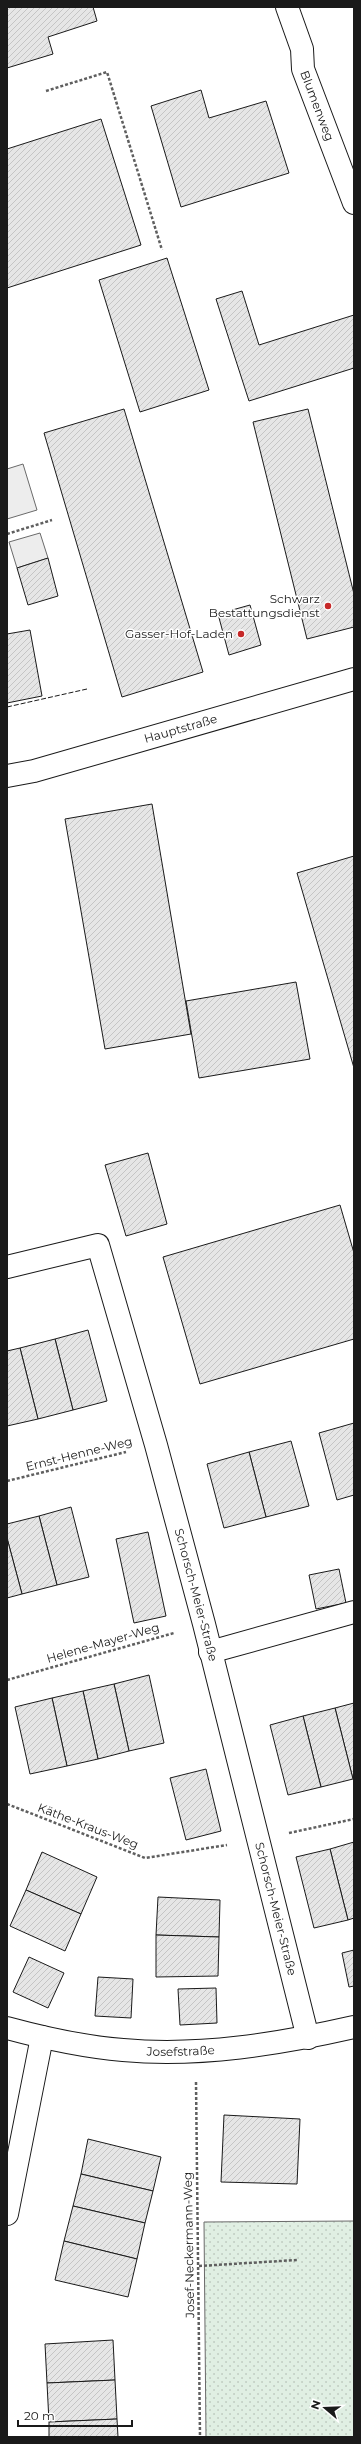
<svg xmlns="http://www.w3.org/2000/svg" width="361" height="2444" font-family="Montserrat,sans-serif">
  <defs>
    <pattern id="park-dots" width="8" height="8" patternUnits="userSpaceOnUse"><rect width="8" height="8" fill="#e0efe3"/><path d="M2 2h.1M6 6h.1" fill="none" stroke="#c0ccc2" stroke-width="1.8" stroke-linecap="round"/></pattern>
    <pattern id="building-hatch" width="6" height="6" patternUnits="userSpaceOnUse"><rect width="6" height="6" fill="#e6e6e6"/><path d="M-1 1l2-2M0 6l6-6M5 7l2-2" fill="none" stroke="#c5c5c5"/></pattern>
  </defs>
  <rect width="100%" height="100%" fill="#fff"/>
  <!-- park -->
  <polygon fill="url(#park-dots)" stroke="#6a6a6a" points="354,2221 354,2437 206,2437 204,2222"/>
  <!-- parking -->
  <g fill="#ededed" stroke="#6a6a6a">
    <polygon points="23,464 37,510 7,519 7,469"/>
    <polygon points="40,533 48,558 17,568 9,542"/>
  </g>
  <!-- building -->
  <g fill="url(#building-hatch)" stroke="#1a1a1a">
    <polygon points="7,7 93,7 97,21 48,37 53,54 7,68"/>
    <polygon points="201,90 209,118 266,101 289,173 181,207 151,106"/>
    <polygon points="101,119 141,245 7,288 7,149"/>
    <polygon points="167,258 209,390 140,412 99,280"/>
    <polygon points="242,291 259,345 354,315 354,368 249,401 216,299"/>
    <polygon points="124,409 203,672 122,697 44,433"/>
    <polygon points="308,409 354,594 354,627 307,639 253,422"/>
    <polygon points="48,558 58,596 28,605 17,568"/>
    <polygon points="250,605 261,645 229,655 218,614"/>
    <polygon points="30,630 42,696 7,703 7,634"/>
    <polygon points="152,804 191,1034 105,1049 65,819"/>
    <polygon points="354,856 354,1068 297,873"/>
    <polygon points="296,982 310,1059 199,1078 186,1001"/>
    <polygon points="148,1153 167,1224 126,1236 105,1165"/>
    <polygon points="340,1205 354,1253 354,1339 200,1384 163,1257"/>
    <polygon points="88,1330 107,1401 73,1410 55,1339"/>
    <polygon points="55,1339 73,1410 38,1419 20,1348"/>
    <polygon points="20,1348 38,1419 7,1426 7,1351"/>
    <polygon points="354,1423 354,1495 337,1500 319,1433"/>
    <polygon points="291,1441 309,1506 266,1517 249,1452"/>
    <polygon points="249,1452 266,1517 224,1528 207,1464"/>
    <polygon points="71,1507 89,1577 57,1585 39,1516"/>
    <polygon points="39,1516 57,1585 22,1594 7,1538 7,1524"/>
    <polygon points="148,1532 166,1616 134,1623 116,1539"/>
    <polygon points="7,1538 22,1594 7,1598"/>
    <polygon points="339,1569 346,1603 316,1609 309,1575"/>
    <polygon points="149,1675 164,1743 129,1751 114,1684"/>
    <polygon points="114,1684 129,1751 98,1759 83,1691"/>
    <polygon points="83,1691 98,1759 67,1766 52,1698"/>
    <polygon points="52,1698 67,1766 30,1774 15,1707"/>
    <polygon points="354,1703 354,1778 353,1779 335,1708"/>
    <polygon points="335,1708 353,1779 321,1787 303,1716"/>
    <polygon points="303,1716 321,1787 288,1795 270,1725"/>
    <polygon points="206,1769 221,1831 186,1840 170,1778"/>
    <polygon points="354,1842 354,1918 348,1920 330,1849"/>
    <polygon points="330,1849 348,1920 314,1928 296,1857"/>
    <polygon points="42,1852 97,1877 81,1914 26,1890"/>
    <polygon points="26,1890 81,1914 65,1951 10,1926"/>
    <polygon points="158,1897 220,1900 219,1937 156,1935"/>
    <polygon points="156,1935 219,1937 218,1976 156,1977"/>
    <polygon points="354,1950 354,1986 349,1987 342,1953"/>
    <polygon points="29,1957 64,1973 48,2008 13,1992"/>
    <polygon points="98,1977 133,1979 131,2018 95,2016"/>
    <polygon points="216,1988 217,2023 180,2025 178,1989"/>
    <polygon points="224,2115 300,2119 297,2184 221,2182"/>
    <polygon points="88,2139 161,2157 153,2191 81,2174"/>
    <polygon points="81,2174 153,2191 145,2223 73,2206"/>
    <polygon points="73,2206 145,2223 137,2259 64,2241"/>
    <polygon points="64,2241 137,2259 128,2297 55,2280"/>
    <polygon points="113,2340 115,2380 47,2383 45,2344"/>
    <polygon points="115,2380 117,2419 49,2422 47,2383"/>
    <polygon points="117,2419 118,2437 49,2437 49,2422"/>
  </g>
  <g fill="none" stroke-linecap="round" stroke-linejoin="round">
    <defs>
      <g id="minor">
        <path id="s1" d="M287,7L302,49L303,69L354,203"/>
        <path id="s2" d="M7,776L34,771L354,679"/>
        <path id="s3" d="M7,1267L98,1245L156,1445L204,1624L308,2038"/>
        <polyline points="210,1652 354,1612"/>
        <path id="s4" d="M7,2028C44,2038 84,2047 123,2050C200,2057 279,2044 354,2027"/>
        <polyline points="7,2214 42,2037"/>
      </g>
    </defs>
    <!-- minor casing -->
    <use href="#minor" stroke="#1a1a1a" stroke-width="24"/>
    <!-- path -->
    <g stroke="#5f5f5f" stroke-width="2.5" stroke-dasharray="3 2" stroke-linecap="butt">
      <polyline points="46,91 107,72 162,250"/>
      <polyline points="7,534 52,520"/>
      <polyline points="7,1481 126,1452"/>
      <polyline points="7,1680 174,1633"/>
      <polyline points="7,1804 145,1858 227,1845"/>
      <polyline points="289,1833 354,1819"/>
      <polyline points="196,2082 200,2437"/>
      <polyline points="199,2266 297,2260"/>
    </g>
    <!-- minor -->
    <use href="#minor" stroke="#fff" stroke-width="22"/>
    <!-- fence -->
    <polyline stroke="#1a1a1a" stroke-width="1" stroke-dasharray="5 2" stroke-linecap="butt" points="7,707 87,689"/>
  </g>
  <!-- markers -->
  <g fill="#c62828" stroke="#fff" stroke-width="1.5">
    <circle cx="328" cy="606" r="4"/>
    <circle cx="241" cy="634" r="4"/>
  </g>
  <g text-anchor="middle" stroke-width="3" stroke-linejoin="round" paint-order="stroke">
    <!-- street labels -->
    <g font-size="12" fill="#1a1a1a" stroke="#fff">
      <text dy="4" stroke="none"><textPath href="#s1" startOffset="104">Blumenweg</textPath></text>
      <text dy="4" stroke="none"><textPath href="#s2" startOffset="180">Hauptstraße</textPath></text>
      <text transform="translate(79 1454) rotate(-14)" y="4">Ernst-Henne-Weg</text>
      <text dy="4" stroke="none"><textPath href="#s3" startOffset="457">Schorsch-Meier-Straße</textPath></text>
      <text transform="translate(103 1643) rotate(-16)" y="4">Helene-Mayer-Weg</text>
      <text transform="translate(88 1826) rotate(21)" y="4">Käthe-Kraus-Weg</text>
      <text dy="4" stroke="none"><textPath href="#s3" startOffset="781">Schorsch-Meier-Straße</textPath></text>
      <text dy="4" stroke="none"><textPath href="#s4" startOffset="176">Josefstraße</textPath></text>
      <text transform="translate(189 2245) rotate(-91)" y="4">Josef-Neckermann-Weg</text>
    </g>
    <!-- poi labels -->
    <g font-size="12" fill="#1a1a1a" stroke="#fff" text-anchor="end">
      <text x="320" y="603">Schwarz<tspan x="320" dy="14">Bestattungsdienst</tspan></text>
      <text x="233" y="638">Gasser-Hof-Laden</text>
    </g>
  </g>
  <!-- border -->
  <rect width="361" height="2444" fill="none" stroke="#1a1a1a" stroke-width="16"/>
  <!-- north arrow -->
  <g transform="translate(325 2408) rotate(289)" stroke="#ffffff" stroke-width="3" paint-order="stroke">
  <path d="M0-3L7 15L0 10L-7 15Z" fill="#1a1a1a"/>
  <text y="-6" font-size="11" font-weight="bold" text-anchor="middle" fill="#1a1a1a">N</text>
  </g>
  <!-- scale -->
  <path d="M18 2420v6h114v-6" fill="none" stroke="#1a1a1a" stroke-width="2"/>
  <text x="24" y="2420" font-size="12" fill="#1a1a1a" stroke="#ffffff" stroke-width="3" paint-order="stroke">20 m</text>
</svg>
